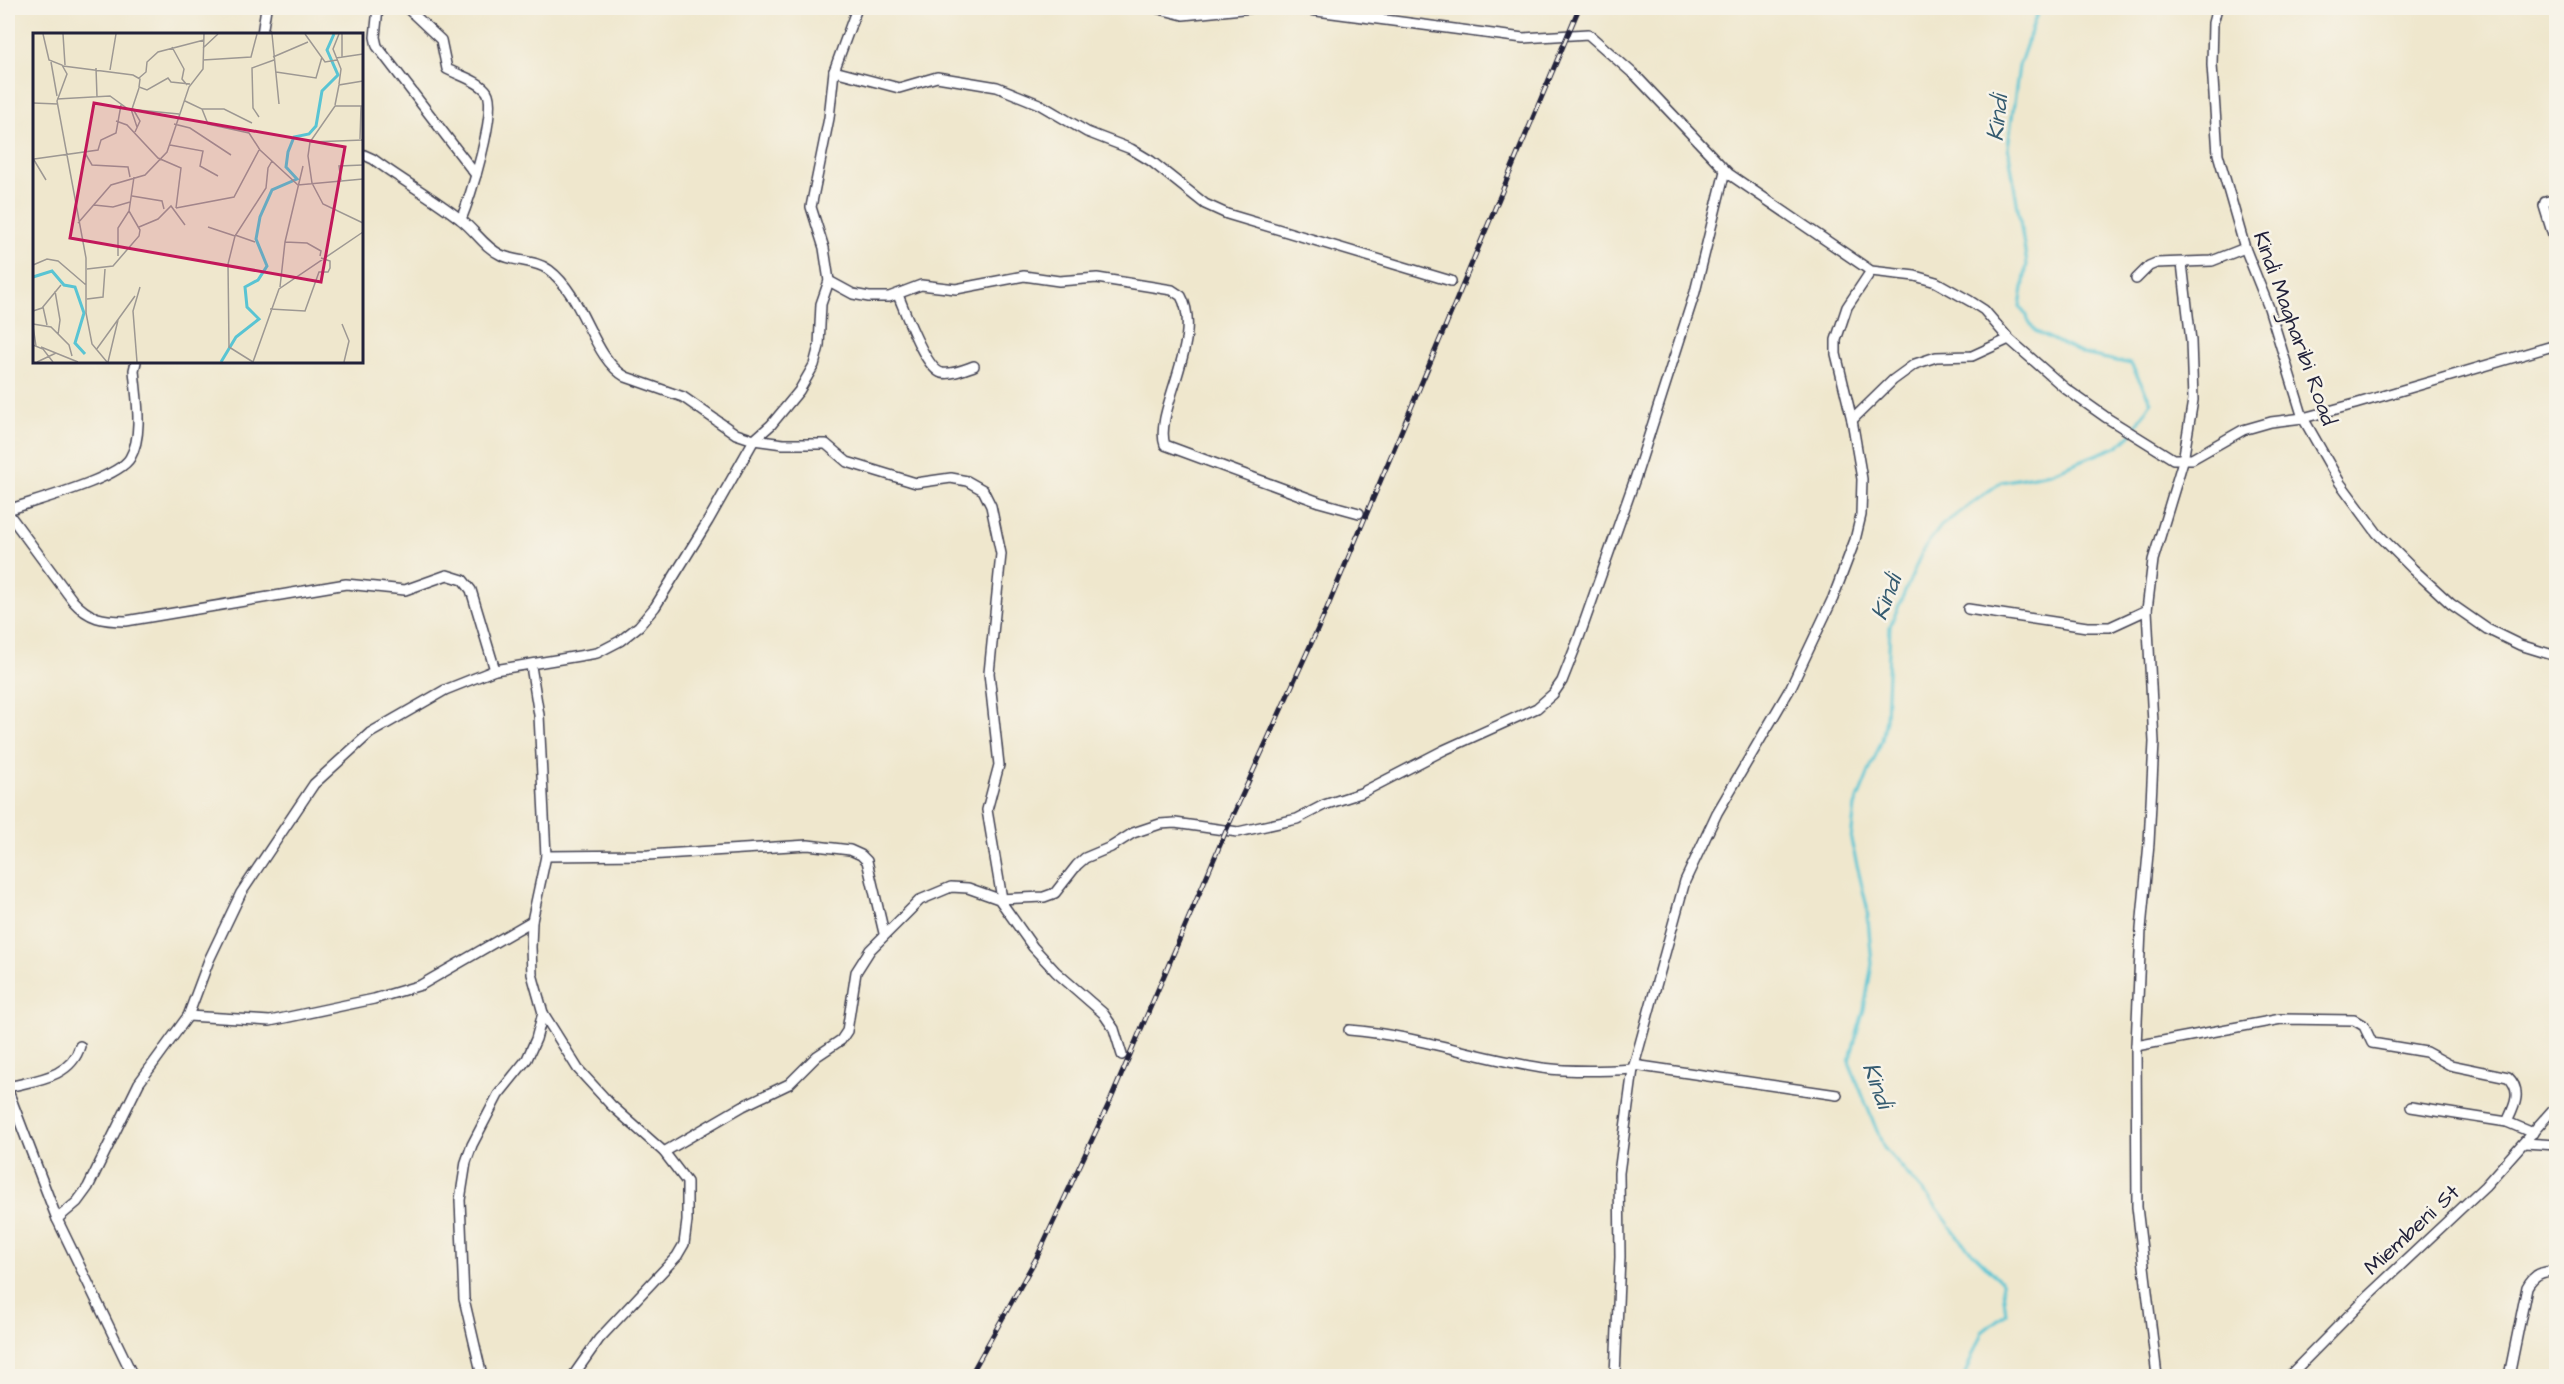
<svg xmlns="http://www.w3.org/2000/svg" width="2564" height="1384" font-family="'Architects Daughter',sans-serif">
  <rect width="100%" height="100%" fill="#f7f3e8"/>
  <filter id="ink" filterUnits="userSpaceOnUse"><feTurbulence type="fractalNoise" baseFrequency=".0167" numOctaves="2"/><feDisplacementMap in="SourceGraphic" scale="12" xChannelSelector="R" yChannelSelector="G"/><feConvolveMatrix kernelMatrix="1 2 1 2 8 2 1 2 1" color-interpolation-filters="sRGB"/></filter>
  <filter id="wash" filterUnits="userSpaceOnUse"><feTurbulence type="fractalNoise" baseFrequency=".008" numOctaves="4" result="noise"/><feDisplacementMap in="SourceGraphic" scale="24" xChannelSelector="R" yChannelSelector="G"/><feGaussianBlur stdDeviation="1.35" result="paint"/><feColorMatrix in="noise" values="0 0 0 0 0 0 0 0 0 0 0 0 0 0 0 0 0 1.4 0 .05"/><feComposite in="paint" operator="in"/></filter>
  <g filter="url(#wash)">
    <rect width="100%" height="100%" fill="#efe7cd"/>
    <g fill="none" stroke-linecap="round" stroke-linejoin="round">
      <!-- stream -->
      <polyline stroke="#59c4d3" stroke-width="3" points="1964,1376 1982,1332 2006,1313 2002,1282 1961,1241 1936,1206 1884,1148 1849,1062 1864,1009 1872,964 1867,907 1851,840 1855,806 1882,740 1886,719 1890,626 1923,550 1941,526 2001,482 2050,473 2118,446 2132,433 2151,402 2131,364 2083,354 2035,331 2020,306 2027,264 2008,147 2019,66 2039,8"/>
    </g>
  </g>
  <g filter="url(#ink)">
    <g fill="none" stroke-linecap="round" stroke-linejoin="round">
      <defs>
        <g id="street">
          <polyline points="378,8 375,37 377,46 476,175"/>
          <path d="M407,8L441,40L447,69C458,75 480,81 487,92C498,108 470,200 461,219"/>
          <polyline points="1156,8 1183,15 1252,8"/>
          <polyline points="1294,8 1523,38 1588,34 1637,77 1729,174 1871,271 1915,276 1936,282 1970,301 1984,310 2009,339 2066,389 2107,418 2173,459 2192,459 2243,430 2271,422 2303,418 2355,404 2556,345"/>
          <polyline points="2217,8 2213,23 2212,65 2218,154 2245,248 2269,308 2303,418 2340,483 2377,533 2413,569 2451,604 2487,629 2520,645 2556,656"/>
          <polyline points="262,34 266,8"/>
          <polyline points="834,71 899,88 937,77 997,87 1039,104 1087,132 1131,149 1151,161 1205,204 1227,214 1451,281"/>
          <path d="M362,154L373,159C401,180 432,197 460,219C475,230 484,247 501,255C516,262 536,260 549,270C585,297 592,358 626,377L683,397L736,434L754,440L783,444H826L847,462L916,483L951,478L967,481L983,490L991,506L1001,554L989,673L999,765L987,810L1002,899"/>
          <polyline points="2556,199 2545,202 2544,206 2556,245"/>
          <polyline points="2136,279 2149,266 2156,263 2212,261 2245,248"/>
          <path d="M829,281L853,294L869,297H889L921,285L956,289L1024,276L1059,281L1097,278L1172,290L1181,296C1205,339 1153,413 1165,445L1319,502L1359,513"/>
          <path d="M898,295C905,311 925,369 942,373C952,375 965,369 974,366"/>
          <polyline points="1852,420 1893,380 1915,364 1936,357 1972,356 2009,339"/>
          <path d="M8,510C33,501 118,479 130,458C144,434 136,396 134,370L136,362"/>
          <path d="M8,513L73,601C89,619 103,621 126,621L346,584L405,590L447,575L463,580L471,590L495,670"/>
          <polyline points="1968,609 2087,627 2110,627 2147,610"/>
          <polyline points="546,856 648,855 808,845 850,850 861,855 867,861 884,933"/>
          <polyline points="999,899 1044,897 1055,893 1077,865 1085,858 1111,847 1133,833 1160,824 1175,823 1238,832 1297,819 1324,805 1361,793 1444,750 1537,708 1553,694 1562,681 1577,643 1636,476 1695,292 1725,171"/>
          <polyline points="543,1013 578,1069 611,1105 664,1152 687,1182 687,1221 684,1244 677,1256 599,1339 573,1376"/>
          <polyline points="188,1016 270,1021 374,999 421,985 532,921"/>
          <path d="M1349,1030C1415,1035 1477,1058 1542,1068C1572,1072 1602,1071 1633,1069"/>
          <path d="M2136,1046L2281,1019L2354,1020L2364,1026L2372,1043L2426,1052L2450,1065L2508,1077C2523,1091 2514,1107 2507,1122"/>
          <polyline points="1634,1065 1837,1095"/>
          <path d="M8,1087C35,1080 71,1078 80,1046"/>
          <polyline points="8,1091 57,1219 133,1376"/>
          <polyline points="2411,1107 2507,1122 2533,1133"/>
          <polyline points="2524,1143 2556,1145"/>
          <polyline points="664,1152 743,1106 789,1084 817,1056 841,1040 847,1031 856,972 870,950 920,900 951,887 968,888 999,899 1033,947 1056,972 1103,1013 1114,1029 1122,1055"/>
          <polyline points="57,1219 77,1202 88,1187 139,1083 188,1016 209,960 241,893 314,784 370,733 445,690 495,670 597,653 620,641 639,626 655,607 708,521 754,440 771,425 799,391 814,365 819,346 821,304 829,281 824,248 811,207 829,118 834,71 857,8"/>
          <polyline points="482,1376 464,1299 460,1200 466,1162 472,1145 498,1095 527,1059 536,1039 543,1013 532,974 531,947 532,921 546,856 539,715 531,666"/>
          <polyline points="1615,1376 1620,1257 1619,1173 1633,1069 1685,881 1717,813 1791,687 1833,598 1855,540 1861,515 1862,479 1852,420 1836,354 1836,340 1847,307 1871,271"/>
          <polyline points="2157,1376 2137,1207 2136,1046 2141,929 2149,843 2154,742 2147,610 2153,560 2183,461 2193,400 2191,341 2182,263"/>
          <polyline points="2289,1376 2369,1295 2485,1186 2556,1106"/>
          <path d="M2509,1376L2527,1287C2534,1274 2542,1271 2556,1271"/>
        </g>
      </defs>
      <!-- street casing -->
      <use href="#street" stroke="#414051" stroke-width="12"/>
      <!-- street -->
      <use href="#street" stroke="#fff" stroke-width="9"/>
      <defs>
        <polyline id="rail" points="970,1376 1038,1255 1111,1099 1226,831 1325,613 1579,8"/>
      </defs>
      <!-- rail casing -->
      <use href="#rail" stroke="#22223b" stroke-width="5"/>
      <!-- rail -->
      <use href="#rail" stroke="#f7f3e8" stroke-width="3" stroke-dasharray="9" stroke-linecap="butt"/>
    </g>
  </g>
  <g text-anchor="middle" stroke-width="5" stroke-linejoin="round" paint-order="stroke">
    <!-- street labels -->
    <g font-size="22" fill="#22223b" stroke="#f7f3e8">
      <text transform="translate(2296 328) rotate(70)" y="8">Kindi Magharibi Road</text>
      <text transform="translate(2411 1229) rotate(-43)" y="8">Miembeni St</text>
    </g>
    <!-- water labels -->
    <g font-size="24" font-style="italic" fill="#355b70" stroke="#f7f3e8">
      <text transform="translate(1997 118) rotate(-84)" y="8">Kindi</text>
      <text transform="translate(1886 597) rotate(-69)" y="8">Kindi</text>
      <text transform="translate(1878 1085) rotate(70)" y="8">Kindi</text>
    </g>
  </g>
  <!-- overview -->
  <g transform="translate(33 33)">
    <rect width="330" height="330" fill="#efe7cd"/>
    <path fill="none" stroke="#59c4d3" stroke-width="3" d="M0,244L19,238L31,252L42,254L51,280L42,310L52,321M188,329L203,304L226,286L214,274L212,254L225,247L234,233L223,206L227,184L239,157L264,146L253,134L255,119L261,104L276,101L283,93L289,58L305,42L294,17L301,1"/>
    <path fill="none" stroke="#9d9893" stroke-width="1.5" d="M10,1L16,27L29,32L34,41L24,68L53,225V280L59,311L74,329M30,1L32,32M239,1L246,71M272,1L292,29L304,27M306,1L300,16L308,36L306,51M309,1V24M139,14L151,36L149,46L154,52M170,15L185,1M240,24L275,9M303,25L330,21M170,27L218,24L224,1M18,29L24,63M30,33L100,42L107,46L106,54L114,57L135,45L138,49L157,51M63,35L64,64M77,37L83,1M243,39L283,45L289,24M106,45L113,39L114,29L125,19L171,7M24,66L77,63L95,76L146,81M152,68L169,76L175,91L216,100L227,117L265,152L330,146M0,70L25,71M302,72L306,52L330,48M330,73H302L277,109L275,123L279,150L290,171L330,190M98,76L104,94M99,76L106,55M100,76L107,88L102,99M169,76H191L219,90M226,84L220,75L219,35L241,27M83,88L94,92L125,125L148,135L143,175M141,91L157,95L198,122M327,106L328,73M278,109L330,107M137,112L170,118L167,133L185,143M52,120L59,132L95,134L97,144M1,126L65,117L68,107L83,100L88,72M1,127L13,147M308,147L306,133L330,132M99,163L129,168L131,176M61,172L80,174L97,169M143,175L201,164L226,117M45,190L78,152L112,142L134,119L156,54L170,36L171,1M106,194L125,186L138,173L152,192M175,194L202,203M202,202L222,209M252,209L274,210L288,218L287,223M85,223V195L96,178L101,144M0,232L14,226L25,228L53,252M54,236L80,233L106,203L107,197L96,178M247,254L252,209L270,133M22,258L27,287L25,302M54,266L70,264L72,236M10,274L14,292M237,276L272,278L286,239H295L297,235V228L288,225M0,278L9,275L28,252M0,291L18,294L36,312L39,323M309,291L316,308L311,329M0,293L3,313M0,312L10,316L20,329M8,314L45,329M63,317L102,263M4,329L23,320M75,329L85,287M104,329L100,278L107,254M220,329L196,314L195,231L202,203L233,155L235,135L239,128M220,329L246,256L330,199"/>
    <path fill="#c2185b" fill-opacity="0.15" stroke="#c2185b" stroke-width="3" d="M61,70L312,114L288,249L37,205Z"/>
    <rect width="330" height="330" fill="none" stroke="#22223b" stroke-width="3"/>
  </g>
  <!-- margin -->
  <rect width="2564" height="1384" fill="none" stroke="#f7f3e8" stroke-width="30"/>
</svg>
